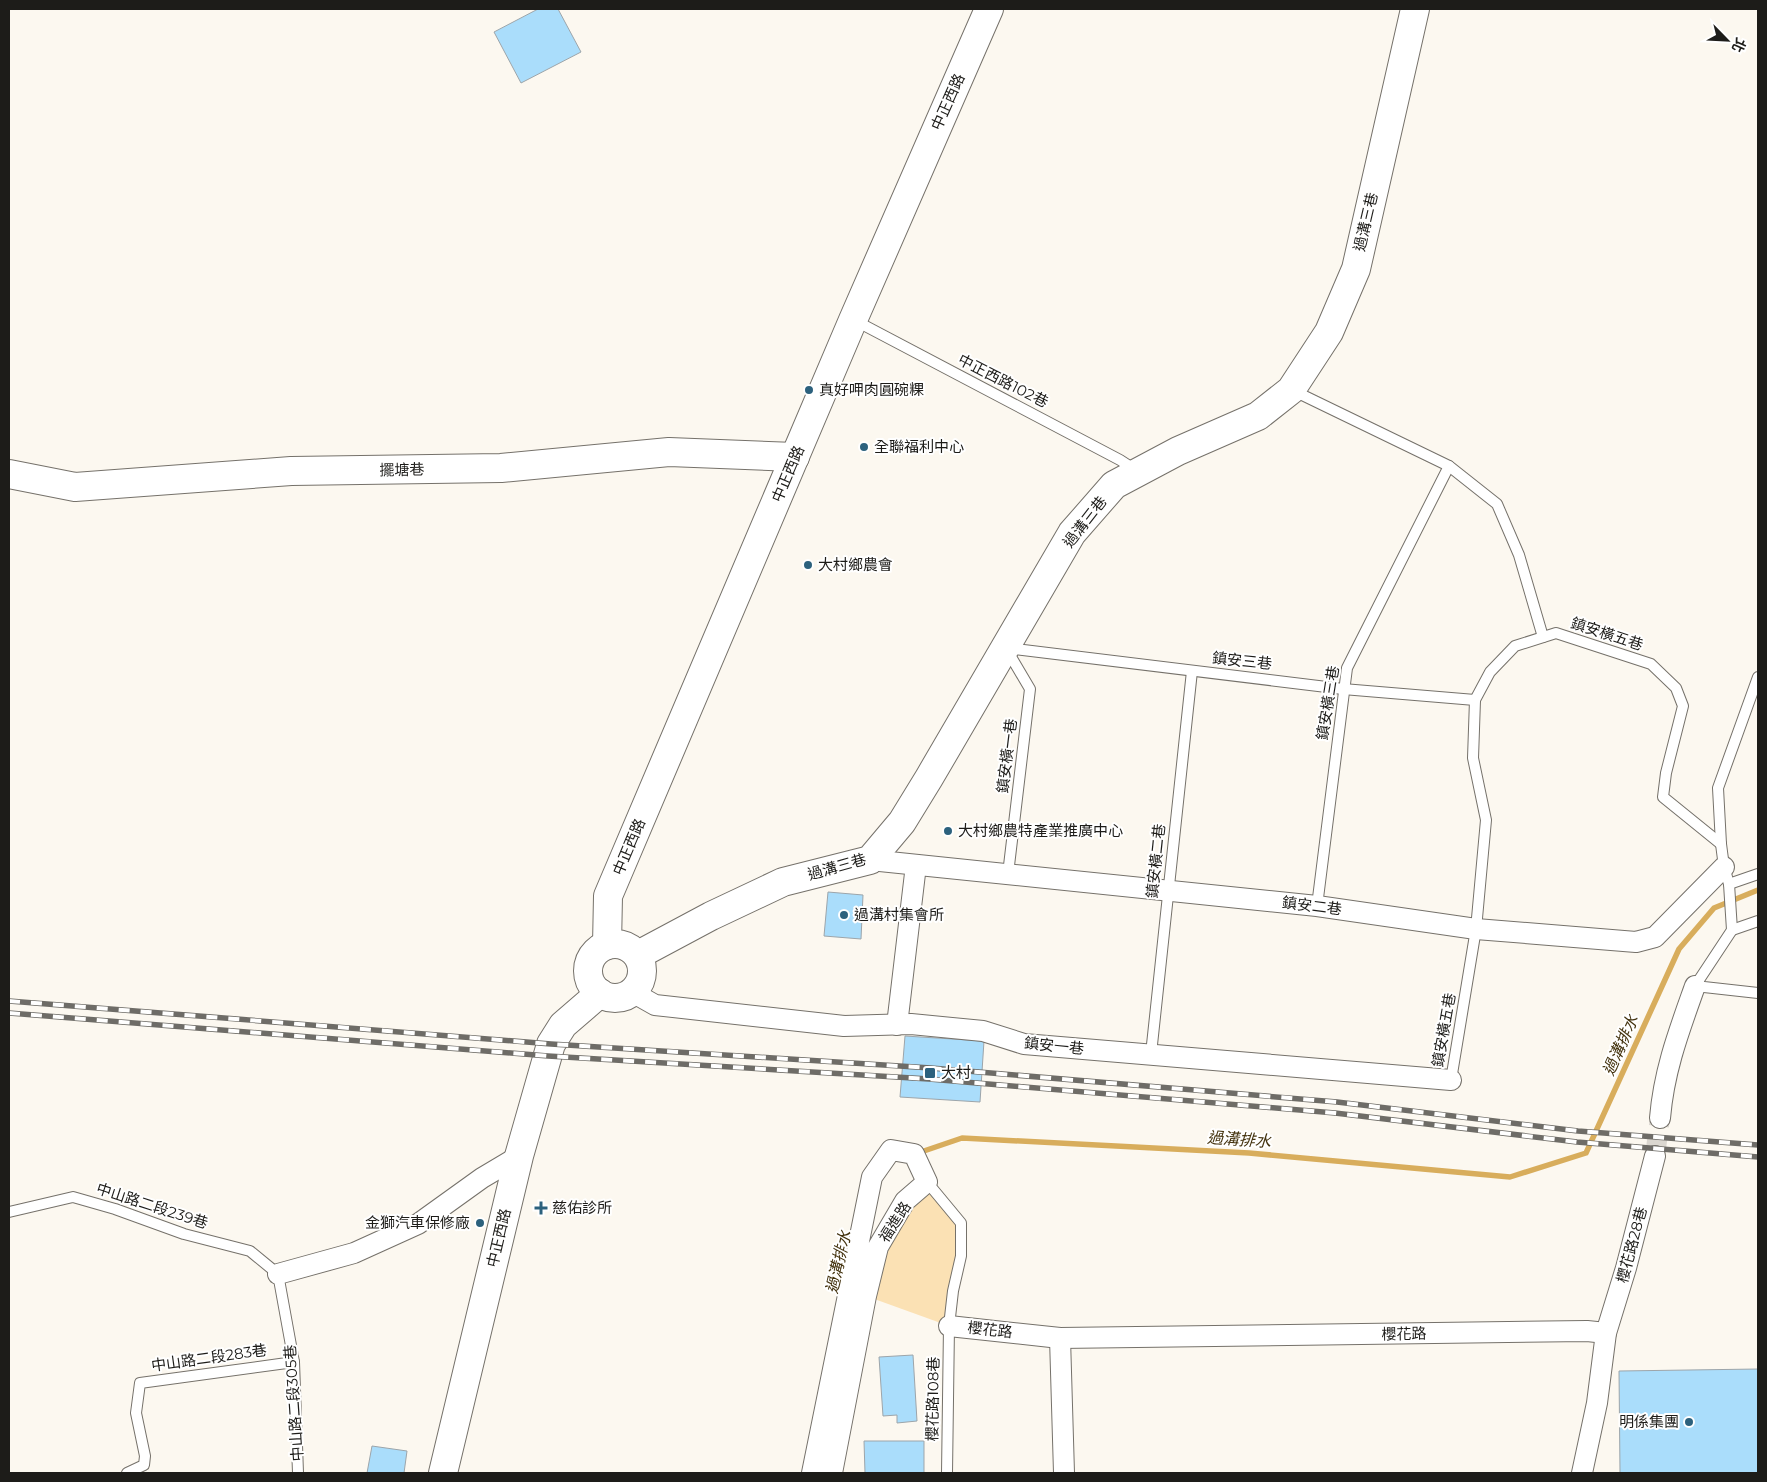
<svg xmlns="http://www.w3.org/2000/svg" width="1767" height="1482" font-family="Montserrat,'Noto Sans TC',sans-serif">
  <rect width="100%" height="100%" fill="#fcf8f0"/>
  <!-- green -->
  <polygon fill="#fbe1b4" points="927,1182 961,1223 949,1326 866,1296 905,1201"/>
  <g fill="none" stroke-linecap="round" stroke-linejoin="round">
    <!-- stream -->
    <polyline stroke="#d8ad5c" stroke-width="5.5" points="918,1153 962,1138 1249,1153 1510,1177 1586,1153 1679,949 1714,908 1758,890"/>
  </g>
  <!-- building -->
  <g fill="#aaddfb" stroke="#9da5aa">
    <polygon points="538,9 558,9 581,52 521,83 494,32"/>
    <polygon points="828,892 863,895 861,939 824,936"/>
    <polygon points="905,1036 984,1041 980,1102 900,1097"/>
    <polygon points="913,1355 917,1421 897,1423 897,1415 883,1416 879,1357"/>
    <polygon points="1758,1369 1758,1473 1620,1473 1619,1371"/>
    <polygon points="864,1441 924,1441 924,1473 865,1473"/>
    <polygon points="372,1446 407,1451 404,1473 367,1473"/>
  </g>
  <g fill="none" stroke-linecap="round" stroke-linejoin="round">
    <!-- street-tunnel -->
    <polyline stroke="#dbd7d0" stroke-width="20" stroke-dasharray="20 10" stroke-linecap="butt" points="1655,1156 1660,1118"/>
    <defs>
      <g id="lane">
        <polyline points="854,320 1120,460 1137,471"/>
        <polyline points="1292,390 1449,466 1497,504 1519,555 1543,637"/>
        <polyline points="1007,648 1343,689 1475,700"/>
        <polyline points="1007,650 1030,689 1008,874"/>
        <polyline points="1758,677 1718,788 1721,844 1724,867 1729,884 1732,930 1695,986 1758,993"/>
        <polyline points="1729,884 1758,874"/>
        <polyline points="1317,906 1347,668 1449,466"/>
        <polyline points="1732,930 1758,921"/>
        <polyline points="1151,1054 1192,671"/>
        <polyline points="1451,1080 1476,929 1486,820 1473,758 1475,700 1490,672 1515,646 1556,633 1651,664 1676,688 1683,706 1666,773 1663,797 1721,844"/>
        <polyline points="927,1182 961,1223 961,1256 953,1291 949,1326 947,1473"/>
        <polyline points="9,1212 73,1197 115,1209 184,1234 250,1251 278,1274 294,1362 298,1473"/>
        <polyline points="127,1473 144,1465 145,1456 136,1413 140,1383 294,1362"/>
      </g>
      <g id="street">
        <polyline points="870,860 1317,906 1476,929 1636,942 1655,937 1724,867"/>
        <polyline points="632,992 655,1005 844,1026 911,1024 983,1031 1024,1044 1451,1080"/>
        <polyline points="897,1025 916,865"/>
        <path d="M1660,1118C1664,1070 1679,1031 1695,986"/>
        <polyline points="278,1274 354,1253 418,1224 482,1178 519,1156"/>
        <polyline points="949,1326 1060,1338 1587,1331 1606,1333"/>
        <polyline points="1060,1338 1064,1473"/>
        <polyline points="812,1473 872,1177 891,1150 914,1154 927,1182 905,1201 878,1247 866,1296 832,1473"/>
        <polyline points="1582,1473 1597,1403 1606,1333 1626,1268 1655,1156"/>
      </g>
      <g id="secondary">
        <polyline points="9,474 75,487 291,471 501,468 669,452 795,457"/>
        <circle cx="615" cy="971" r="27"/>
        <polyline points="607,945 608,896 853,320 989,9"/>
        <polyline points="638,955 711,916 783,882 870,860 902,822 929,778 1072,533 1114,485 1178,451 1258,416 1291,390 1329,332 1356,269 1415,9"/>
        <polyline points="443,1473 519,1156 551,1044 563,1025 600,993"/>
      </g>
    </defs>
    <!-- lane casing -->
    <use href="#lane" stroke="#75716a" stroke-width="12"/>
    <!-- street casing -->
    <use href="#street" stroke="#75716a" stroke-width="22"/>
    <!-- secondary casing -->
    <use href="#secondary" stroke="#75716a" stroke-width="30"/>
    <!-- lane -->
    <use href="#lane" stroke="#fff" stroke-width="10"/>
    <!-- street -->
    <use href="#street" stroke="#fff" stroke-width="20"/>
    <!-- secondary -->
    <use href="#secondary" stroke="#fff" stroke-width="28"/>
    <defs>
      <g id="rail">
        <polyline points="9,1001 551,1044 931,1068 1337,1102 1578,1131 1758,1145"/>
        <polyline points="9,1013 548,1056 929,1079 1335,1113 1577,1142 1758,1157"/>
      </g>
    </defs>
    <!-- rail casing -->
    <use href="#rail" stroke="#6e6c67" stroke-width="5.5"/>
    <!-- rail -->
    <use href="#rail" stroke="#fff" stroke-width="4" stroke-dasharray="11" stroke-linecap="butt"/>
  </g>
  <!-- markers -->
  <g fill="#2c617d" stroke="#fff" stroke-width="2">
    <circle cx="809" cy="390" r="5"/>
    <circle cx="864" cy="447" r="5"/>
    <circle cx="808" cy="565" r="5"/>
    <circle cx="948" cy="831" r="5"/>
    <circle cx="844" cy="915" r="5"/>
    <rect x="924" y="1067" width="12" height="12" rx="2.5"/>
    <path d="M538.5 1200.5h5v5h5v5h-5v5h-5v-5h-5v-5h5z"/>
    <circle cx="480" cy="1223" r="5"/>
    <circle cx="1689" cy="1422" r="5"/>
  </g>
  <g text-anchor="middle" stroke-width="4" stroke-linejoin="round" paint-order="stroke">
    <!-- street labels -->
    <g font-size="15" fill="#1d1c19" stroke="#fff">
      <text transform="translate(948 102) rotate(-66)" y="5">中正西路</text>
      <text transform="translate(1366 222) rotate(-77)" y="5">過溝三巷</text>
      <text transform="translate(1003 381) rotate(27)" y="5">中正西路102巷</text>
      <text transform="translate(402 470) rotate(-1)" y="5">擺塘巷</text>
      <text transform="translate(788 474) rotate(-67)" y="5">中正西路</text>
      <text transform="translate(1085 522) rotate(-52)" y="5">過溝三巷</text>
      <text transform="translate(1607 634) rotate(18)" y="5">鎮安橫五巷</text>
      <text transform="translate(1242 661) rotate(6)" y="5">鎮安三巷</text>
      <text transform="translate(1328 703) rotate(-81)" y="5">鎮安橫三巷</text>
      <text transform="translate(1007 756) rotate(-83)" y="5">鎮安橫一巷</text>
      <text transform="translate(629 847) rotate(-67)" y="5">中正西路</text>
      <text transform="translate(1156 861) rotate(-84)" y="5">鎮安橫二巷</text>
      <text transform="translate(837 867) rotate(-16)" y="5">過溝三巷</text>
      <text transform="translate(1312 906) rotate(7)" y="5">鎮安二巷</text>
      <text transform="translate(1444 1030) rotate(-80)" y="5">鎮安橫五巷</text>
      <text transform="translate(1054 1046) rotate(6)" y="5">鎮安一巷</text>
      <text transform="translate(152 1206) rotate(18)" y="5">中山路二段239巷</text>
      <text transform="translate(895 1222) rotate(-57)" y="5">福進路</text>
      <text transform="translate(499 1238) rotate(-77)" y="5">中正西路</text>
      <text transform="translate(1632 1245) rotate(-75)" y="5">櫻花路28巷</text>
      <text transform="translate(990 1330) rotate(6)" y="5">櫻花路</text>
      <text transform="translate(1404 1334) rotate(-1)" y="5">櫻花路</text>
      <text transform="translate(209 1358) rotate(-8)" y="5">中山路二段283巷</text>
      <text transform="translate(933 1399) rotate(-89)" y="5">櫻花路108巷</text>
      <text transform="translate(294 1403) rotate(-94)" y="5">中山路二段305巷</text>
    </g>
    <!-- poi labels -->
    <g font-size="15" fill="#1d1c19" stroke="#fff" text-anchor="start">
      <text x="819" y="395">真好呷肉圓碗粿</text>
      <text x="874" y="452">全聯福利中心</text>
      <text x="818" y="570">大村鄉農會</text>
      <text x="958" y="836">大村鄉農特產業推廣中心</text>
      <text x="854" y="920">過溝村集會所</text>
      <text x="941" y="1078">大村</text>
      <text x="552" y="1213">慈佑診所</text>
      <text x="470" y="1228" text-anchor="end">金獅汽車保修廠</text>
      <text x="1679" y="1427" text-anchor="end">明係集團</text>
    </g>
    <!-- water labels -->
    <g font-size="16" font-style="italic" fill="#44330f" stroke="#fff">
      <text transform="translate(1620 1045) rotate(-66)" y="6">過溝排水</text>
      <text transform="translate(1239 1139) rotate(4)" y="6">過溝排水</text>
      <text transform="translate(838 1262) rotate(-77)" y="6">過溝排水</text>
    </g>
  </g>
  <!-- border -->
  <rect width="1767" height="1482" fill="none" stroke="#1d1c19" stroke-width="20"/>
  <!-- north arrow -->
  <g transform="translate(1727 40) rotate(114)" stroke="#ffffff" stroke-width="4" paint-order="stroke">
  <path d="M0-4L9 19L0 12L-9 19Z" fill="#1d1c19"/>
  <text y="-8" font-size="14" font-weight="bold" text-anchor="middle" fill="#1d1c19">北</text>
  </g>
</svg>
